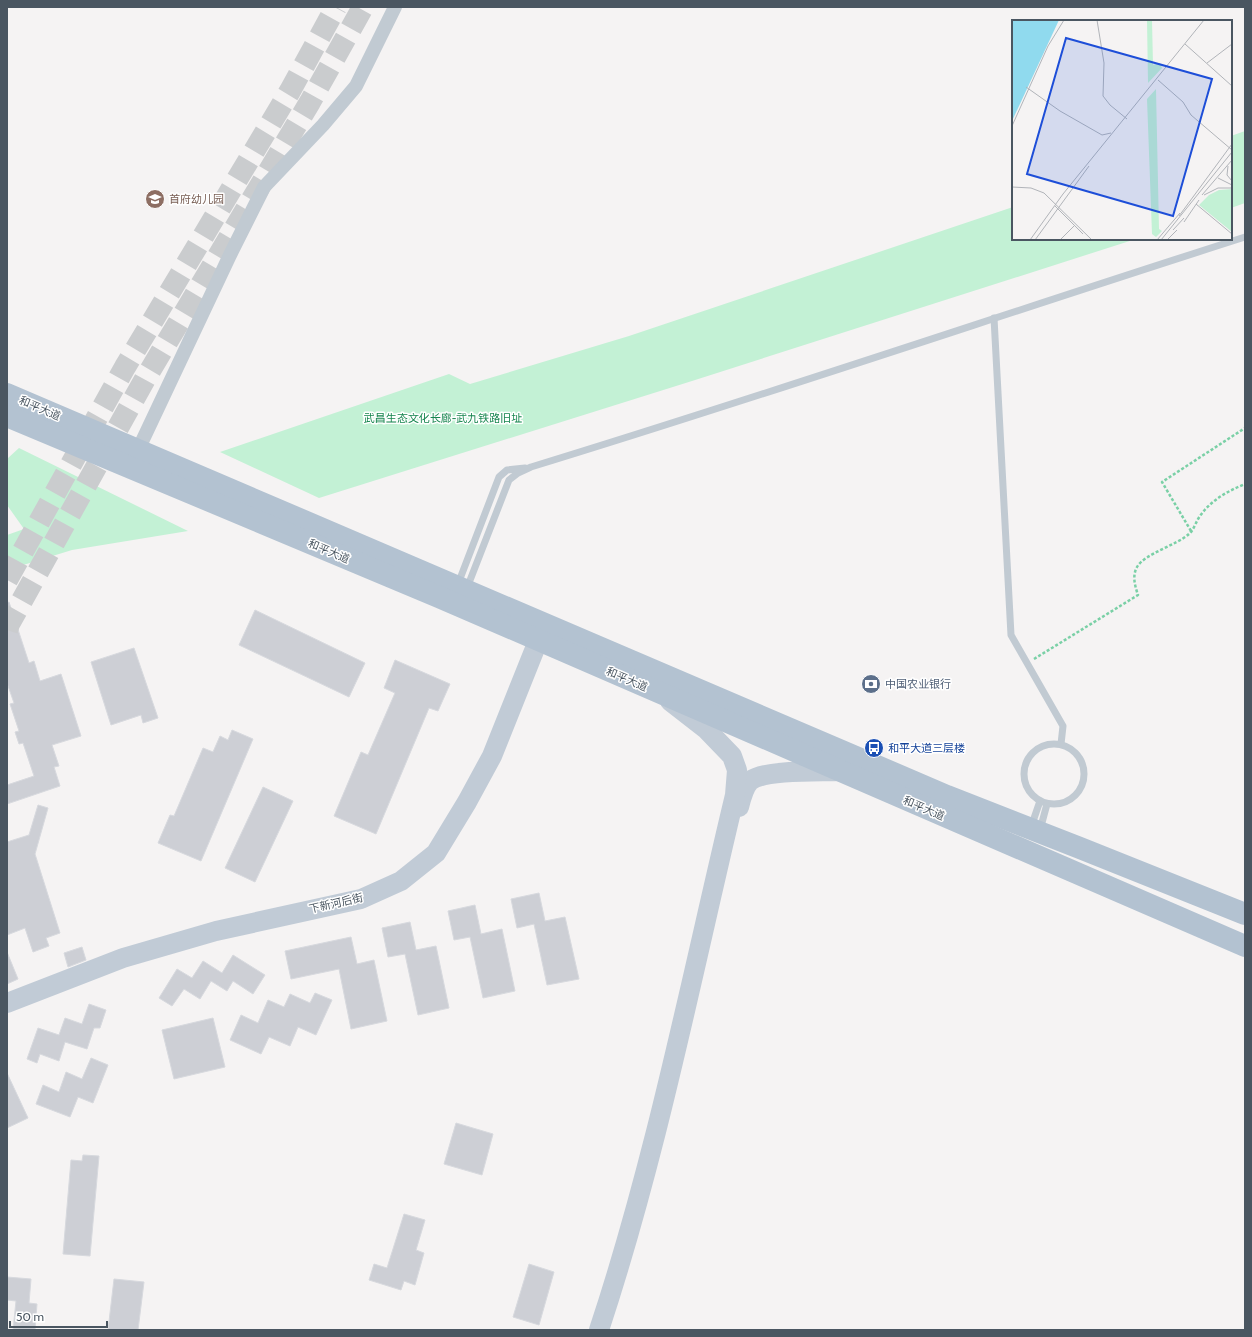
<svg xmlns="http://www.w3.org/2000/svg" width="1252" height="1337" font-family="Cabin,'Noto Sans SC',sans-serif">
  <rect width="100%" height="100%" fill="#f5f3f3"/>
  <!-- green -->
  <g fill="#c3f1d5">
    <polygon points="1245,131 1245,203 1231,208 1231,136"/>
    <polygon points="1013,207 1013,239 1136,239 692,381 319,498 220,452 449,374 470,384 629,336"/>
    <polygon points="19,448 188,531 72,550 7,570 7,535 24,529 7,505 7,459"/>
  </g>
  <!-- building -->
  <g fill="#cdcfd5" stroke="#d7d9de">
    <polygon points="9,602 29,663 34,661 40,681 61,674 81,736 52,745 59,766 54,767 60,786 7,804 7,785 34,776 23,743 19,744 15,732 19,731 10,704 14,703 7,683 7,603"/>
    <polygon points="255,610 365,663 349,697 239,645"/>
    <polygon points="134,648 158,718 143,723 141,715 111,725 91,662"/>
    <polygon points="395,660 450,684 438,711 429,708 376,834 334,816 361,752 368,755 395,693 384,688"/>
    <polygon points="232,730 253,739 201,861 158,843 170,815 174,816 203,748 213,752 220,736 228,740"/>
    <polygon points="263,787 293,801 255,882 225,868"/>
    <polygon points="38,805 48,808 35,854 60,933 46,938 49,946 33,952 25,928 7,935 7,842 29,835"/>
    <polygon points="539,893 545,921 565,917 579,979 547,985 534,924 517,928 511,899"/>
    <polygon points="475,905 481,934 502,929 515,991 483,998 470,937 454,940 448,911"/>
    <polygon points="410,922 416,950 436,946 449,1008 418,1015 405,954 388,957 382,928"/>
    <polygon points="351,937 357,964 374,960 387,1021 351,1029 339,969 291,979 285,951"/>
    <polygon points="82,947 86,960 68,967 64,953"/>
    <polygon points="7,952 18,979 7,984"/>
    <polygon points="233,955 265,975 253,994 233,981 227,991 211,981 200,999 184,989 172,1006 159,998 177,969 192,978 203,961 222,973"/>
    <polygon points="315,993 332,1000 316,1035 298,1027 290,1046 269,1037 261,1054 230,1040 241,1015 258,1023 268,1000 284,1007 290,994 310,1003"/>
    <polygon points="89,1004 106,1010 100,1028 94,1028 87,1049 65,1042 59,1061 40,1054 37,1063 27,1059 38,1028 59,1035 65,1018 82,1024"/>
    <polygon points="213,1018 225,1067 174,1079 162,1030"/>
    <polygon points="91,1058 108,1065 93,1103 78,1097 70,1117 36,1104 43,1085 59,1092 66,1072 82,1079"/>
    <polygon points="7,1073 28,1118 7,1128"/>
    <polygon points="456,1123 493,1134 482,1175 444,1164"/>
    <polygon points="83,1155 99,1156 90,1256 63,1254 71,1160 82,1161"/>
    <polygon points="404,1214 425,1220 416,1250 424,1253 415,1285 404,1281 401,1290 369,1280 374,1264 387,1268"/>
    <polygon points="529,1264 554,1272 539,1325 513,1317"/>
    <polygon points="7,1277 31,1279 29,1303 37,1304 35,1330 13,1330 16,1301 7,1300"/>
    <polygon points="114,1279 144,1282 138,1330 108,1330"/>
  </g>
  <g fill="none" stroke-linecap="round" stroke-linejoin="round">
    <!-- primary-tunnel -->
    <g stroke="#caccce" stroke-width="22" stroke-dasharray="22 11" stroke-linecap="butt">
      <polyline points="7,580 125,367 290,91 336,7"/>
      <polyline points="7,630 9,624 145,379 310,102 363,7"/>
    </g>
    <!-- path -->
    <g stroke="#7ad0a6" stroke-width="2.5" stroke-dasharray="3 2" stroke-linecap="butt">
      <polyline points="1191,531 1162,482 1245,428"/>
      <path d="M1034,659L1138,595C1135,586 1132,576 1137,567C1144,554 1177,545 1189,534C1194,530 1196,521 1200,516C1211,500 1228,491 1245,484"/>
    </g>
    <!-- lane -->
    <g stroke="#c1cad2" stroke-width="7">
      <polyline points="994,318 1011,635 1063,726 1061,744"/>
      <polyline points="458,584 499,477 507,470 525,468"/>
      <path d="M467,588L509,480L518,473L531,467C770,394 1007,313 1245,237"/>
      <circle cx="1054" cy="774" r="30"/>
      <polyline points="1031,827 1040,801"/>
      <polyline points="1040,830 1047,804"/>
    </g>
    <!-- street -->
    <polyline stroke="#c1cad2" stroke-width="14" points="138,450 230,255 264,187 323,125 356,86 395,7"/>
    <!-- secondary -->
    <g stroke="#c1cbd6" stroke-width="20">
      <path d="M739,807C741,799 744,787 750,781C765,769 820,772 840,771"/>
      <polyline points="7,1003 123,958 216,931 361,899 401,881 436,853 467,802 492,756 544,626"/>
      <path d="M599,1330C657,1155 692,974 735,795L737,770L732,756L706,729L670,701"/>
    </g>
    <!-- primary -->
    <g stroke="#b3c2d1" stroke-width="22">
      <polyline points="7,394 947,796 1080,848 1245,914"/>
      <polyline points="7,416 439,597 1245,946"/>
    </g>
  </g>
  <!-- icons -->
  <defs>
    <symbol id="school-disc" viewBox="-11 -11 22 22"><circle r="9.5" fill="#8d6e63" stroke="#fff"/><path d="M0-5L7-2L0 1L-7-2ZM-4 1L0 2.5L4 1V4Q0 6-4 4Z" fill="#fff"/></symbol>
    <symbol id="bank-disc" viewBox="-11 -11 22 22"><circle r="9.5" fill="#5c6f8a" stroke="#fff"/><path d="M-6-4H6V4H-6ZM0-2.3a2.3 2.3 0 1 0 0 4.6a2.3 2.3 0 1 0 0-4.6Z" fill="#fff"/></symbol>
    <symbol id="bus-disc" viewBox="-11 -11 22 22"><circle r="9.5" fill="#1a4fb4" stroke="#fff"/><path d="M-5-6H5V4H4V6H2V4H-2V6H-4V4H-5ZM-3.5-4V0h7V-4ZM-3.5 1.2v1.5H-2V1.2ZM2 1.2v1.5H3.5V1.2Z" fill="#fff"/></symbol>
  </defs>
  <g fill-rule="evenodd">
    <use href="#school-disc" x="144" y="188" width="22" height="22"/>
    <use href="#bank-disc" x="860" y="673" width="22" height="22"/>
    <use href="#bus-disc" x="863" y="737" width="22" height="22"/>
  </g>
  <g text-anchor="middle" stroke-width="3" stroke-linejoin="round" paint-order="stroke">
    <!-- education labels -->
    <g font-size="11" fill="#785e54" stroke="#fff" text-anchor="start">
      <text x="169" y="203">首府幼儿园</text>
    </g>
    <!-- street labels -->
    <g font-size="11" fill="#4a5661" stroke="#fff">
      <text transform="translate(40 408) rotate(23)" y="4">和平大道</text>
      <text transform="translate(329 551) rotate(23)" y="4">和平大道</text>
      <text transform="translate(627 679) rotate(23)" y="4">和平大道</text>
      <text transform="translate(924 808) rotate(23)" y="4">和平大道</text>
      <text transform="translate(336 903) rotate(-13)" y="4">下新河后街</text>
    </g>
    <!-- park labels -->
    <g font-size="11" fill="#17864f" stroke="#fff">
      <text x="443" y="422">武昌生态文化长廊-武九铁路旧址</text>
    </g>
    <!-- service labels -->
    <g font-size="11" fill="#4e5e75" stroke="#fff" text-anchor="start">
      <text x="885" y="688">中国农业银行</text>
    </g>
    <!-- transit labels -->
    <g font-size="11" fill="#164399" stroke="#fff" text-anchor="start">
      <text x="888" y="752">和平大道三层楼</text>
    </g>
  </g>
  <!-- overview -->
  <g transform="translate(1012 20)">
    <rect width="220" height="220" fill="#f5f3f3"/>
    <path d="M135,0H140L141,45L148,43L150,48L136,63ZM144,69L147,209L150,211L144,217L140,214L135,79ZM220,169V212L187,185L197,175L207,170Z" fill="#c3f1d5"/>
    <path d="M0,0H47L0,101Z" fill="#90daee"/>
    <path fill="none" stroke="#b1b4b9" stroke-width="1" d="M85,0L92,43L91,76L98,85L115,99M173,24L220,66M195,43L220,24M146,60L171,82L179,95L220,130M14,67L48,91L90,115L99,113M0,106L36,26L52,0M216,146L215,155L220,161M206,158L220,165M0,167L19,168L32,173L80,220M190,175L220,140M192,175L206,168H220M184,184L220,214M43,186L71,214M167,196L220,124M172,202L187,180M161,210L172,198M18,220L51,174L192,0M23,220L77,146M48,220L62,206M145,220L168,193M149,220L220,132M155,220L165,210"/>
    <path fill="#1d4ed8" fill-opacity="0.15" stroke="#1d4ed8" stroke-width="2" d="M54,18L200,59L161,196L15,154Z"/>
    <rect width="220" height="220" fill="none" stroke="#4a5661" stroke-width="2"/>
  </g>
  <!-- border -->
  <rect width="1252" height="1337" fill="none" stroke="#4a5661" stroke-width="16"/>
  <!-- scale -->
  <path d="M10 1321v6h97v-6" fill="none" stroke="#4a5661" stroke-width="2"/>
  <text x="16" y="1321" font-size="12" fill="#4a5661" stroke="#ffffff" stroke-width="3" paint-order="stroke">50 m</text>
</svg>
